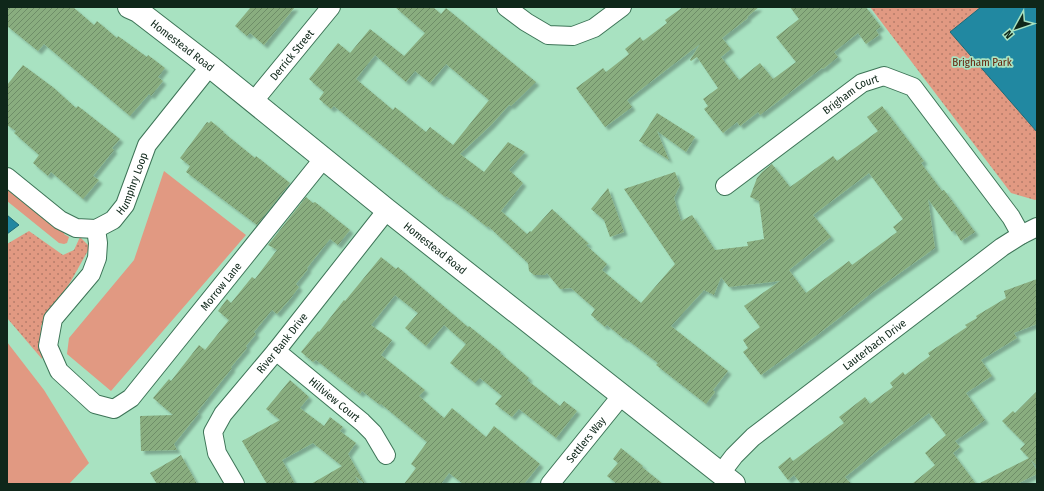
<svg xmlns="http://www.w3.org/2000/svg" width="1044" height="491" font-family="'Fira Sans Condensed',sans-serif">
  <defs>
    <pattern id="park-dots" width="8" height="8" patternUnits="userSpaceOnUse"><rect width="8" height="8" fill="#e19982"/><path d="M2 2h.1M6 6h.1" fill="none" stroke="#b57d6a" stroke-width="1.8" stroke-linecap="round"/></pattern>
    <pattern id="building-hatch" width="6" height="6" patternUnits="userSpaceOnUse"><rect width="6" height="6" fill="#89ad7f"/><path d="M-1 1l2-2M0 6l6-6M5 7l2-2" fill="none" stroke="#6e8d67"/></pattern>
    <filter id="shadow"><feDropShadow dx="3.5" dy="3.5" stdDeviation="1" flood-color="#0004"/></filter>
  </defs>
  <rect width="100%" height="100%" fill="#a8e2c1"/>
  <!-- grass -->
  <g fill="#e19982">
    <polygon points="164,171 246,235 111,391 67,354 69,338 134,260"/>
    <polygon points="7,184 65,231 64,234 69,237 67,243 64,244 59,243 7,201"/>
    <polygon points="7,342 44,390 89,463 69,484 7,484"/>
  </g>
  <!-- park -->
  <g fill="url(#park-dots)">
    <polygon points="870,7 1037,7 1037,199 1035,200 1011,193"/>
    <polygon points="29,231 63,255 74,250 80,237 90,247 71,281 41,326 42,359 7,318 7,244"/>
  </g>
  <!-- water -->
  <g fill="#2188a1" stroke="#1c6b78">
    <polygon points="981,7 1037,7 1037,132 950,32"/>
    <polygon points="7,215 19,225 7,234"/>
  </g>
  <!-- building -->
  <g fill="url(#building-hatch)" fill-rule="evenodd" filter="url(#shadow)">
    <polygon points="7,7 73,7 94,25 97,21 117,38 118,36 147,57 148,55 165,68 158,77 163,81 151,96 149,94 130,116 44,44 38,51 7,26"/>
    <polygon points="251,7 295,7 264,45 250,33 247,36 235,26"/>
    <path d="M395,7H433L441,14L446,8L536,82L511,106L509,105L491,125L460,154L484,172L508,142L525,152L509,170L523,183L501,211L527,234L530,231L531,232L552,209L589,244L586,245L607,264L602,270L641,303L675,264L624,189L675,172L680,185L674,198L681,221L692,215L715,250L748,246L747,242L764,239L759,201L750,197L757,178L762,172L772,164L790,187L833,156L837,161L878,131L867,117L882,106L924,161L921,163L942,191L944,190L975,232L961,241L954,230L952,232L928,199L935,248L873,292L817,335L761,375L743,352L748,348L743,340L760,327L744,306L780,281L729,287L721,277L714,295L704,290L671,326L728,371L713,390L715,392L706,404L656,365L658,363L625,338L624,339L607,325L605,327L591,315L595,309L571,288L560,289L547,273L545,275H534L529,271L528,263L488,226L487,227L463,208L446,196L445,197L334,106L331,109L319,99L324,92L309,79L338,43L350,53L370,29L404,56L425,33ZM375,55L406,82L415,71L430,83L446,64L489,100L453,145L430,127L426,132L395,107L393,110L356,79ZM869,173L903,219L893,227L897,232L852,265L849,261L806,293L789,270L831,237L813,215Z"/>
    <polygon points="683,7 759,7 747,17 748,18 722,38 731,49 721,57 739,80 760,63 773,79 796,62 776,37 799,19 790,7 866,7 881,27 876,30 879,35 866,44 858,33 834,52 838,57 823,69 822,68 760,115 758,112 740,126 737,122 723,133 704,109 708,106 703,99 718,88 697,57 691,61 690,60 700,44 627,100 632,107 605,127 576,88 603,68 606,72 629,54 625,49 640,37 643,41 667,23 665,20"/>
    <polygon points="23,65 54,88 76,108 78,106 120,139 112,148 114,150 93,176 99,180 83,199 51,172 48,176 33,163 39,155 14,133 16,131 7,125 7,85"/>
    <polygon points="657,113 695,137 686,152 657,131 669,160 639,141"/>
    <polygon points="211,121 224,132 223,132 255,158 256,156 290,183 257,225 186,172 190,166 180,158 207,122 209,123"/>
    <polygon points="608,188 624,232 610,237 604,220 591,209"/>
    <polygon points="306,197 313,203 315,202 350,230 338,245 330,239 307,268 308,269 296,284 299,287 290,299 277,314 272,310 254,332 256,334 246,346 247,348 231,367 232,368 197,412 199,413 174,444 177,450 141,451 140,416 173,415 153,398 169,379 171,381 199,345 205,350 229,320 218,311 227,299 231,303 252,277 255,279 277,250 268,245"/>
    <polygon points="381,257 396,269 398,267 468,327 469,326 501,352 500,353 529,378 527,380 560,406 564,401 577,411 556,438 519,409 512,417 495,404 502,396 480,378 475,383 450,363 466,344 444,325 426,346 405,328 418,313 395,295 371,325 392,340 381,355 425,390 419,396 444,418 452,408 486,437 494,426 540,464 524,484 463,484 449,473 441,484 404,484 416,468 411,464 427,442 381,404 380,405 362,391 360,394 316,360 313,362 301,352 318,331 319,332 344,300 345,301"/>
    <polygon points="1037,279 1037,324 1014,333 1017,338 981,360 992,376 966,393 985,420 955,441 960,447 953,453 976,484 912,484 935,465 925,453 946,435 929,413 879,450 845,477 851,484 801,484 794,475 788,480 778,467 790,457 793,461 844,423 839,417 865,397 870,404 893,387 890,383 903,372 905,375 930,356 928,353 967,327 965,325 977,318 976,316 1006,298 1004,291"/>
    <polygon points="290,380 309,397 300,408 324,426 330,417 343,427 340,431 356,443 348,454 365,484 355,476 359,484 311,484 342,466 313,443 282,460 295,484 267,484 242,441 280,420 266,409"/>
    <polygon points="1037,391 1037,466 1031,460 1037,471 1037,474 1017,484 978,484 1029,458 1020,449 1025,444 1002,421 1013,411 1015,413"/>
    <polygon points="621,448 643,466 642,467 663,484 617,484 607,476 618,463 613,459"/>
    <polygon points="181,455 197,484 157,484 150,473"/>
  </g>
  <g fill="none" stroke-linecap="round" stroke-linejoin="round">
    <defs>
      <g id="minor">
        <polyline points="506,7 526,22 548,35 573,36 594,28 622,7"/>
        <path id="s1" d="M253,102L331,7"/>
        <path id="s2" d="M7,177L60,220L76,228L96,229L113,220L125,205L147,145L210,66"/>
        <path id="s3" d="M725,186L862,83L884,76L913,87L1011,217L1021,235"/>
        <path id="s4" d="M96,229L98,243L97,258L91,274L53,319L48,346L59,371L95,404L114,409L131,398L324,158"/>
        <path id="s5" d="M276,351L362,422L373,433L386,455"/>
        <path id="s6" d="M721,473L734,456L753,437L1002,247L1021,235L1037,227"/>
        <path id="s7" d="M235,484L217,453L213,432L223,414L276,351L387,210"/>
        <path id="s8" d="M550,484L622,395"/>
      </g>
      <g id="tertiary">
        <path id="s9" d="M129,7L138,11L212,68L387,210L734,484"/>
      </g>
    </defs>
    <!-- minor casing -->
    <use href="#minor" stroke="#3d7457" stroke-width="20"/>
    <!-- tertiary casing -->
    <use href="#tertiary" stroke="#3d7457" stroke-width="24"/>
    <!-- minor -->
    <use href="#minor" stroke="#fff" stroke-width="18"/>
    <!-- tertiary -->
    <use href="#tertiary" stroke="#fff" stroke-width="22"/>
  </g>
  <g text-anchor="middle" stroke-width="3.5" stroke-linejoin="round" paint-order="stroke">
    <!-- street labels -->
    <g font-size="11" fill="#0f271a" stroke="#a8e2c1">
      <text dy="4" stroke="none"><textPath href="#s9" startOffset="66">Homestead Road</textPath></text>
      <text dy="4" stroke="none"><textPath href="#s1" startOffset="61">Derrick Street</textPath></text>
      <text dy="4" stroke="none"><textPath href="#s3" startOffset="156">Brigham Court</textPath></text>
      <text dy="4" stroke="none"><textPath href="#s2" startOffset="167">Humphry Loop</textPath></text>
      <text dy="4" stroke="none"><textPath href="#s9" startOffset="390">Homestead Road</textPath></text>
      <text dy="4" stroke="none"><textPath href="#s4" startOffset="392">Morrow Lane</textPath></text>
      <text dy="4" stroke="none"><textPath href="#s7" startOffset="170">River Bank Drive</textPath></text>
      <text dy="4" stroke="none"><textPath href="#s6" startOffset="201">Lauterbach Drive</textPath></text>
      <text dy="4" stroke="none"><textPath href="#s5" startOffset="76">Hillview Court</textPath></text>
      <text dy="4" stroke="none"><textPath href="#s8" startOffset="57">Settlers Way</textPath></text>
    </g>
    <!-- park labels -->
    <g font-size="11" fill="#68260e" stroke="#a8e2c1">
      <text x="982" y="66">Brigham Park</text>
    </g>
  </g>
  <!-- border -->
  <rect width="1044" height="491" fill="none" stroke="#0f271a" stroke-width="16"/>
  <!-- north arrow -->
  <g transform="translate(1016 28) rotate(230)" stroke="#a8e2c1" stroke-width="3" paint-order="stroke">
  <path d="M0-3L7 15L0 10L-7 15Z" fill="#0f271a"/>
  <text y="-6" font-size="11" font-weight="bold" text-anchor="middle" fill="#0f271a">N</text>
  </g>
</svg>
